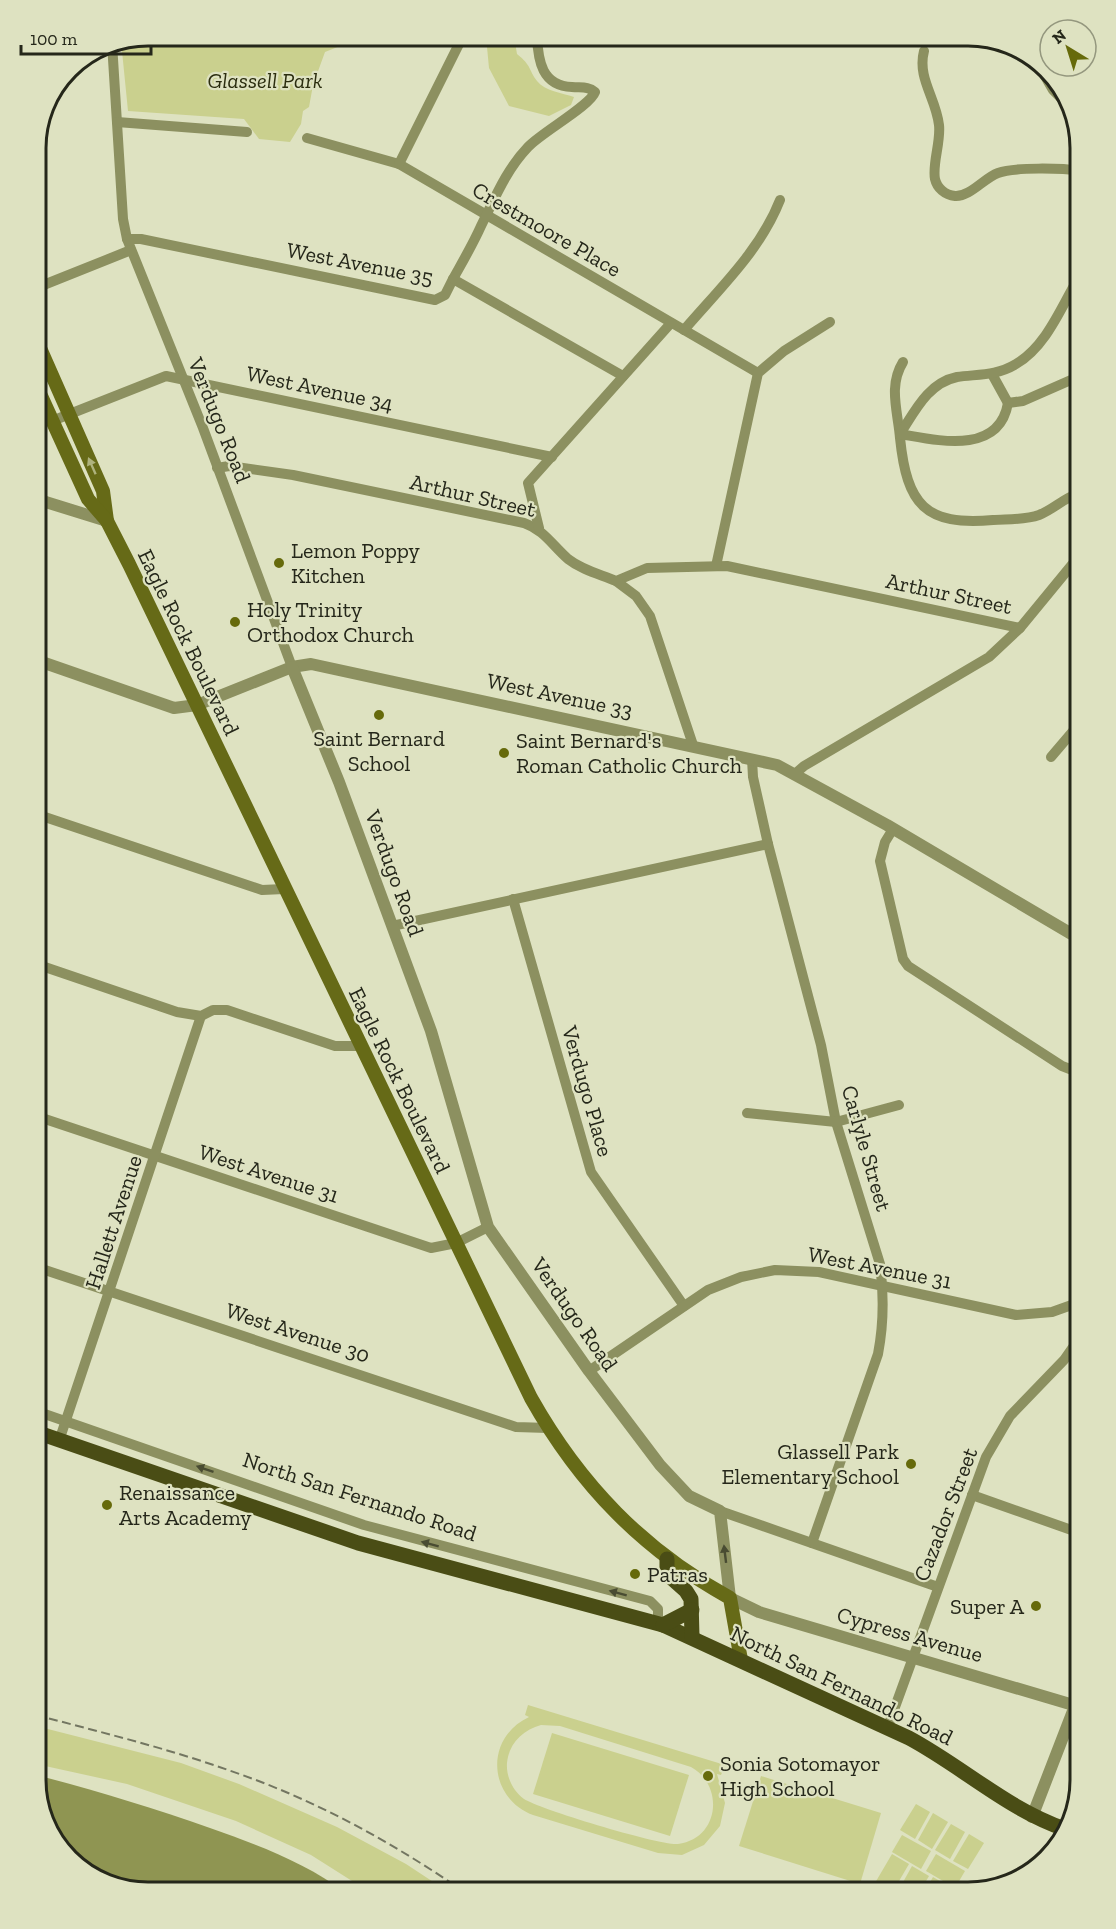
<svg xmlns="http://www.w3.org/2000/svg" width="1116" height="1929" font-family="'Zilla Slab',serif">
  <rect width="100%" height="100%" fill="#dee2c1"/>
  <!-- green -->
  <g fill="#cad08e" fill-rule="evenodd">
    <polygon points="149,36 357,36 355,40 325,52 313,85 309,107 303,111 301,124 290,142 259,139 244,119 128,111 121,41"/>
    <path d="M483,36H514L517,54C532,66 528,69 537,81C545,91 562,93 574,97L571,105L549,116L509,106L489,68L487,47Z"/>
    <path d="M528,1705L725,1765L721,1775L717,1774L725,1803L720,1826L704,1845L682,1855L658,1853L533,1815C488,1798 484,1738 529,1717L525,1715ZM541,1725L560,1726L691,1767C725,1786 719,1839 678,1844C661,1846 539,1809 524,1799C513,1791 506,1777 507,1763C509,1743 523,1730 541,1725Z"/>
    <polygon points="36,1726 181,1763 239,1784 337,1827 406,1864 450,1893 371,1893 311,1855 236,1821 127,1784 36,1764"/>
    <polygon points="552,1733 689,1775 670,1836 533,1794"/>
    <polygon points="761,1776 881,1813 860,1884 739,1846"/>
    <polygon points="916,1804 930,1812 915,1839 900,1830"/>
    <polygon points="933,1813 948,1822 932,1849 918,1840"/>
    <polygon points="951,1824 965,1832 950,1859 935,1850"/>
    <polygon points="969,1834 984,1843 968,1869 953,1861"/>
    <polygon points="902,1835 931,1851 921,1869 892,1852"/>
    <polygon points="892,1854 909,1864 892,1893 875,1883"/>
    <polygon points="936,1854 965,1871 955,1888 926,1871"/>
    <polygon points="912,1866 929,1876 919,1893 897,1893"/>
    <polygon points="933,1877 950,1887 947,1893 924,1893"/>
  </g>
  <!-- water -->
  <path fill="#8f9552" d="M36,1775C95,1790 153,1808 210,1828C258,1845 305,1862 346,1893H142L86,1874L47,1830Z"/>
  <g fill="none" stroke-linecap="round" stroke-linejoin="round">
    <!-- minor -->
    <g stroke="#8c9060" stroke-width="10">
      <polyline points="112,43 123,219 127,239 203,428 292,667"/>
      <path d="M924,51C917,78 936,98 939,125C941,142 932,164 935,179C937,188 945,195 955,196C970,197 984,178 998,173C1015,167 1062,168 1080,171"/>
      <polyline points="1038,64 1053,90 1071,108"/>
      <polyline points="117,122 247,132"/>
      <polyline points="307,138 399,164 758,373"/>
      <polyline points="399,164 463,36"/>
      <polyline points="127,239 141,239 435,300 445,295 453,279 623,376"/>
      <path d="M453,279C463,261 473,244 481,226C495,198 506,170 528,147C542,132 590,106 595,92C588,86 581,88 572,87C542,86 538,61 537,36"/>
      <polyline points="36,288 131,250"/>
      <path d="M684,330C719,289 760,251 780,200"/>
      <path d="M903,362C888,386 898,412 900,438C907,505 925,526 993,520C1008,519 1025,520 1039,515C1054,509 1065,497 1080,493"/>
      <polyline points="992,374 1008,403"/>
      <polyline points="1008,403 1023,401 1080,376"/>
      <polyline points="52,421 166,376 552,457"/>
      <path d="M900,434C915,411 928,383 957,377C978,374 996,376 1016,364C1047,346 1062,305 1080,275"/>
      <path d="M900,434C936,440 999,456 1008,403"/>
      <path d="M217,468L229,466L293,475L524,523C544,530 552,545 568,559C582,570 599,574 616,581L647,568L727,566L1020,628"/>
      <polyline points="539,528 528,483 671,323"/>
      <polyline points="716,566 758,373 784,351 830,322"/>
      <polyline points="616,581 636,596 650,616 693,745"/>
      <polyline points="1051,757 1080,723"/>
      <path d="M752,759L753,777L768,844L821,1045L836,1122L880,1264C884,1295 884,1323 878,1354L812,1543"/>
      <polyline points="796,773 804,766 989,657 1020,628 1080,555"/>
      <polyline points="36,814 262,890 284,889"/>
      <polyline points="893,829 885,842 880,861 903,959 908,966 1062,1066 1080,1073"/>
      <polyline points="513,899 591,1172 684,1306"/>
      <polyline points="392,926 768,844"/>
      <polyline points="36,964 177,1012 201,1016 213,1010 227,1010 335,1046 360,1046"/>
      <polyline points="747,1113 836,1122 899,1105"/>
      <polyline points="36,1116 431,1248 456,1243 488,1227"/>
      <polyline points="36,1267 516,1427 548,1428"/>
      <polyline points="589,1371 708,1290 741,1277 775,1270 819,1272 1016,1315 1052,1312 1080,1302"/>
      <polyline points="36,1411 364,1525 650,1601 658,1609 658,1624"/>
      <polyline points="59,1441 201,1016"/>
      <polyline points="972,1495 1080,1533"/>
      <polyline points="720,1511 938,1587"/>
      <polyline points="887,1729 986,1457 1010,1416 1064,1360 1080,1337"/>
    </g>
    <!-- tertiary -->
    <g stroke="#8c9060" stroke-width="12">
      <polyline points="36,499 107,521"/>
      <polyline points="36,660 174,708 197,705 292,667 311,664 777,765 887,825 1080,939"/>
      <polyline points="292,667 339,782 431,1031 488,1227 589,1371 660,1465 689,1496 720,1511 730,1598 759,1612 1080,1707"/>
      <polyline points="1032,1817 1080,1693"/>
    </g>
    <!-- secondary -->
    <g stroke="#666a17" stroke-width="14">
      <polyline points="36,339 103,491 107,521"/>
      <path d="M36,385L88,499L107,521L129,564L531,1398C580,1485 643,1550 730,1598L741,1660"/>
    </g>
    <!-- primary -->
    <g stroke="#4a4d15" stroke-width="15">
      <path d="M36,1432L358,1543L663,1625L909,1738C963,1767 1007,1809 1065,1829"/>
      <polyline points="667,1559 667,1574 686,1591 691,1599 692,1637"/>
      <polyline points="663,1625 692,1610"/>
    </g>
    <!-- rail -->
    <path stroke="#737661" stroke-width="2" stroke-dasharray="9 4.5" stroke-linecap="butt" d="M36,1715C100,1732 166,1748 228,1770C314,1799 392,1842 466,1893"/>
  </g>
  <!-- one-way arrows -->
  <defs><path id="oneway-solid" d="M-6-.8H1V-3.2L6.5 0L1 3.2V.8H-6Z" transform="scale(1.5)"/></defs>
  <use fill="#aeb27d" href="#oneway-solid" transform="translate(92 466) rotate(-114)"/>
  <g fill="#494c32">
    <use href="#oneway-solid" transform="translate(205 1469) rotate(-161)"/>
    <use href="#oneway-solid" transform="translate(430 1544) rotate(-165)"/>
    <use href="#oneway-solid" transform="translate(725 1554) rotate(-97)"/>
    <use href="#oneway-solid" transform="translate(618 1593) rotate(-165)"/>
  </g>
  <!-- markers -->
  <g fill="#666a0b" stroke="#dee2c1" stroke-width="2">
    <circle cx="279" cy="563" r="6"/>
    <circle cx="235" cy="622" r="6"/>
    <circle cx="379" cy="715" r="6"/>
    <circle cx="504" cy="753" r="6"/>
    <circle cx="911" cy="1464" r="6"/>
    <circle cx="107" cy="1505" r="6"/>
    <circle cx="635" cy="1574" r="6"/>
    <circle cx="1036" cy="1606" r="6"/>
    <circle cx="708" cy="1776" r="6"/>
  </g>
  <g text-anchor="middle" stroke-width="4.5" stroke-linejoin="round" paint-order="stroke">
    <!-- park labels -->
    <g font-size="22" font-style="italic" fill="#2b2d0f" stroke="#dee2c1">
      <text x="265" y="88">Glassell Park</text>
    </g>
    <!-- street labels -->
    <g font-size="22" fill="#25271a" stroke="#dee2c1">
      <text transform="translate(547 229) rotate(30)" y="8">Crestmoore Place</text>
      <text transform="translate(360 263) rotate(11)" y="8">West Avenue 35</text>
      <text transform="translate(320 388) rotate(12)" y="8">West Avenue 34</text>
      <text transform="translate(220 420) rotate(68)" y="8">Verdugo Road</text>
      <text transform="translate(473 495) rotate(13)" y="8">Arthur Street</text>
      <text transform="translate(949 593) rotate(12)" y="8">Arthur Street</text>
      <text transform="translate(189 642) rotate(64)" y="8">Eagle Rock Boulevard</text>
      <text transform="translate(560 695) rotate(12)" y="8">West Avenue 33</text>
      <text transform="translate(395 873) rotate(70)" y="8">Verdugo Road</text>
      <text transform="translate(400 1080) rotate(64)" y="8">Eagle Rock Boulevard</text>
      <text transform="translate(588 1091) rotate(74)" y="8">Verdugo Place</text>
      <text transform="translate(867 1148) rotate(74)" y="8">Carlyle Street</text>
      <text transform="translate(269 1173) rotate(18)" y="8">West Avenue 31</text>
      <text transform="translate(113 1222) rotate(-72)" y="8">Hallett Avenue</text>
      <text transform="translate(880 1267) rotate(11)" y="8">West Avenue 31</text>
      <text transform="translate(575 1314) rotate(55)" y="8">Verdugo Road</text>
      <text transform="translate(298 1332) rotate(18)" y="8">West Avenue 30</text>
      <text transform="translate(360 1496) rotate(18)" y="8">North San Fernando Road</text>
      <text transform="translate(945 1514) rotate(-69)" y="8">Cazador Street</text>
      <text transform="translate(910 1634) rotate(16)" y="8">Cypress Avenue</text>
      <text transform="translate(842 1685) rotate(26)" y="8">North San Fernando Road</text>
    </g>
    <!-- poi labels -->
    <g font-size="22" fill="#25271a" stroke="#dee2c1" text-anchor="start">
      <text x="291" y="558">Lemon Poppy<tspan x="291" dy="25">Kitchen</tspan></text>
      <text x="247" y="617">Holy Trinity<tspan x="247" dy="25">Orthodox Church</tspan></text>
      <text x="379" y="746" text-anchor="middle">Saint Bernard<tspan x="379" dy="25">School</tspan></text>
      <text x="516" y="748">Saint Bernard's<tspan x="516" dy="25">Roman Catholic Church</tspan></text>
      <text x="899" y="1459" text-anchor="end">Glassell Park<tspan x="899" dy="25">Elementary School</tspan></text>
      <text x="119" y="1500">Renaissance<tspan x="119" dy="25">Arts Academy</tspan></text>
      <text x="647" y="1582">Patras</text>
      <text x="1024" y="1614" text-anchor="end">Super A</text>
      <text x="720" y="1771">Sonia Sotomayor<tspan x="720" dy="25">High School</tspan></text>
    </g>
  </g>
  <!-- crop -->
  <path d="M0 0H1116V1929H0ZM148 46H968A102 102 0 0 1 1070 148V1780A102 102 0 0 1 968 1882H148A102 102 0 0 1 46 1780V148A102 102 0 0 1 148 46Z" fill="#dee2c1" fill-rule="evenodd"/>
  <path fill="none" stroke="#25271a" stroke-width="3" d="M148 46H968A102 102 0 0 1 1070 148V1780A102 102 0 0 1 968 1882H148A102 102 0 0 1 46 1780V148A102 102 0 0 1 148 46Z"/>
  <!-- north arrow -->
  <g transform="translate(1068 48) rotate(322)"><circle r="28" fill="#dee2c1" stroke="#94977e" stroke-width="1.5"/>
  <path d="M0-4.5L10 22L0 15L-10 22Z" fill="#666a0b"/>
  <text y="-9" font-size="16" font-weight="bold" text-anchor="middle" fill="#25271a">N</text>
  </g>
  <!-- scale -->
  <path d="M21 45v9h130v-9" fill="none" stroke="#25271a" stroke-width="3"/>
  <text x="30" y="45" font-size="18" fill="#25271a" stroke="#dee2c1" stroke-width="4.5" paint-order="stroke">100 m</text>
</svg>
